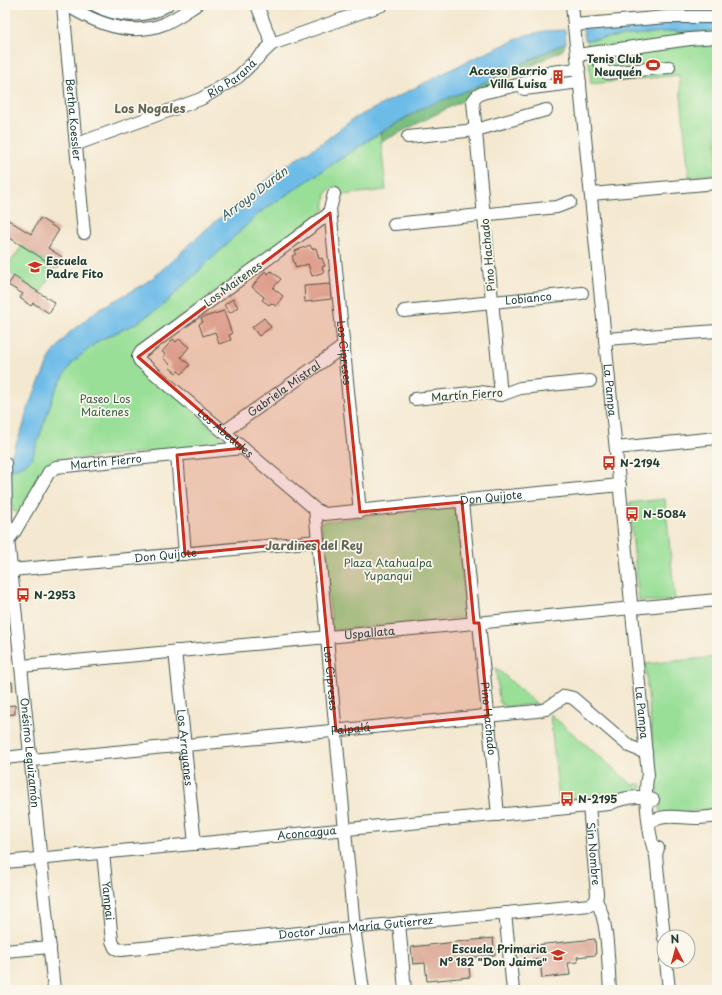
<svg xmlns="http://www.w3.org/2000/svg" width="722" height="995" font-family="'Playpen Sans',sans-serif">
  <rect width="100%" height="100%" fill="#fbf7ec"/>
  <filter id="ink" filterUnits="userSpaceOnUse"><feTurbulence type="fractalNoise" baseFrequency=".025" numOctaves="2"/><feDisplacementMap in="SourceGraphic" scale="8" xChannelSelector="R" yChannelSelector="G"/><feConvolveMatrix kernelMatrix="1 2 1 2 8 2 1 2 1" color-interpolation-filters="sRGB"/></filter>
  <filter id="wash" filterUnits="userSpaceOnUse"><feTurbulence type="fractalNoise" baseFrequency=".012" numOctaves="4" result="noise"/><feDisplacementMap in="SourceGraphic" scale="16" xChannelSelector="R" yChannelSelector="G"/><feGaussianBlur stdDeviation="0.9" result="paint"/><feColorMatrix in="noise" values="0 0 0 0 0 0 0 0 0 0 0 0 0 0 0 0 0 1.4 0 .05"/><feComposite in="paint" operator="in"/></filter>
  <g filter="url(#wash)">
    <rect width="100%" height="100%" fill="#f4e8d0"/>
    <!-- green -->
    <g fill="#9adf98" stroke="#5c8e66">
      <polygon points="673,31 717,31 717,174 689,177 679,75 591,84 587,40"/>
      <polygon points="380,133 386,190 342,195 338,188 329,189 326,195 324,210 134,352 133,354 228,444 64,460 21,511 16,512 13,511 10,471 25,464 32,458 55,391 63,375 80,354 98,341 122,330 162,306 259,213"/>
      <polygon points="22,246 56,267 40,293 5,270"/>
      <polygon points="665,499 675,601 639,601 629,503"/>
      <polygon points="450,508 457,510 466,615 460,618 338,630 332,629 321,523 326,521"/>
      <polygon points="717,657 717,809 667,814 661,813 659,808 645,664"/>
      <polygon points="496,668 537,704 505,707 499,702"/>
      <polygon points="550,714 635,787 635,784 642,784 640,791 635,793 559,800"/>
    </g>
    <!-- forest -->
    <polygon fill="#7bbe80" stroke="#4d7e5a" points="566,42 563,50 381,142 380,133 430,104 471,89"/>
    <!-- water -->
    <g fill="#6dbce8" stroke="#467c8e">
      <polygon points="717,19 717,31 673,31 585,40 583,28"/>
      <polygon points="565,30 566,42 471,89 420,109 373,137 259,213 162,306 135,324 98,341 72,363 55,391 32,458 26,464 10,471 9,461 24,424 27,409 51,356 69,333 99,309 141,286 154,277 210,226 282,168 322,143 353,119 468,61 526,35 545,31"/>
    </g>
    <g id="blocks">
      <!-- building -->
      <g fill="#dfaf9d">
        <polygon points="5,218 31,234 40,218 59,230 48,248 62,257 56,267 5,235"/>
        <polygon points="310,245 312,249 316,248 319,259 322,258 325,266 322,267 324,272 312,276 308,264 296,268 292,256 296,254 295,251"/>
        <polygon points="265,271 268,274 271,271 281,279 273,288 283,296 276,306 271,303 269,305 262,300 264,297 252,287"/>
        <polygon points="14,276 55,303 49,313 33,303 31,306 20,298 23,294 8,285"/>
        <polygon points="330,284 331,299 305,302 304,286"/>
        <polygon points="233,299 238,307 230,313 224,305"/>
        <polygon points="224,311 232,334 229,335 231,340 219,344 215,332 203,336 199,324 203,322 201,318"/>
        <polygon points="264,318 271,327 259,336 252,327"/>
        <polygon points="173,339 176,342 179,339 189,347 181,357 190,365 182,374 178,371 176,373 169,367 171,365 163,358 165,354 162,352"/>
        <polygon points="12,682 13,690 5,691 5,683"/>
        <polygon points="15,705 15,714 5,715 5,706"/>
        <polygon points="493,938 495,955 468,958 470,977 427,981 425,963 413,964 411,947"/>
        <polygon points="595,939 596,955 577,957 578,962 568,963 570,975 542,978 540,959 518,961 516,947"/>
      </g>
    </g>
  </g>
  <g filter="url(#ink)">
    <use href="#blocks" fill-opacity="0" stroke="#3f574b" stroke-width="1"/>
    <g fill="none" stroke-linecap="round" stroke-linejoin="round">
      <defs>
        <g id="minor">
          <path id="s1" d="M63,5L84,233"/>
          <path d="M67,5C95,23 131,37 164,24C175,19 185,12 196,5"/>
          <path d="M95,5C117,17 145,19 167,5"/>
          <polyline points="257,5 272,44"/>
          <path id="s2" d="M572,5L648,775C643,790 649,840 656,855"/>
          <polyline points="574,25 667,17 717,17"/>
          <polyline points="596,53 603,70 607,73 669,67"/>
          <polyline points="577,55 690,39 717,37"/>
          <polyline points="524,89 580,82"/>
          <polyline points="408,137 476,130 546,110"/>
          <path id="s3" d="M77,144L201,99L238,77L272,44L382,5"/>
          <path id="s4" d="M334,194L330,209L360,512"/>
          <polyline points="591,194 717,183"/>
          <path id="s5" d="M330,213L141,352L138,357L140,361L315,509L325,514L620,485"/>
          <polyline points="394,224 557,207 570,202"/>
          <path id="s6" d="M404,311L582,293"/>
          <polyline points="605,339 717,331"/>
          <polyline points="501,395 473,101 477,96 482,93 522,84 551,72 579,69"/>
          <polyline points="415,399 480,392 501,395 520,388 590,381"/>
          <path id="s7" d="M224,432L344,346"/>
          <polyline points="616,448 717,438"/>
          <polyline points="177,455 185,554"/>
          <polyline points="5,463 6,514"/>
          <polyline points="462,502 474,623"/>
          <path id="s8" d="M5,509L54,990"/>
          <path id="s9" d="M315,509L354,927L363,990"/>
          <path id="s10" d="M9,539L15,531L49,472L56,467L243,448"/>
          <path id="s11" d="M12,570L318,541"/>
          <path id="s12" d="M479,623L498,815"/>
          <path id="s13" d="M175,651L195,844"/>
          <path id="s14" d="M22,666L717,600"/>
          <polyline points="5,758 31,755"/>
          <path id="s15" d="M32,760L537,711L546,709L565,696L573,698L629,746L646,753"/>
          <path id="s16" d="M589,806L597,894L596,901"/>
          <path d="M649,823C664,813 679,818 695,818C702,818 710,817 717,816"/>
          <polyline points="658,848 656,855 664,938"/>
          <path id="s17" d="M103,853L112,941L115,948L121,950L590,905L596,901"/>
          <path id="s18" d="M5,862L609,804C622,798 640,794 653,800"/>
          <path d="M596,901C609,919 608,967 610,990"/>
          <polyline points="505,913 513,990"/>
          <polyline points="399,923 405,990"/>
          <polyline points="5,951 50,947"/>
          <polyline points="666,961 669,990"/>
        </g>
      </defs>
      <!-- minor casing -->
      <use href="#minor" stroke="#3f574b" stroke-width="14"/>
      <!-- minor -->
      <use href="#minor" stroke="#fff" stroke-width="12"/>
    </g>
  </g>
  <!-- marked area -->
  <path fill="#c8321e" fill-opacity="0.2" stroke="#c8321e" stroke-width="3" stroke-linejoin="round" d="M330,213L360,512L462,502L474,623H479L488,716L336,731L318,541L185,554L177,455L243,448L138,357Z"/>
  <!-- icons -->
  <defs>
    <symbol id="stadium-bare" viewBox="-9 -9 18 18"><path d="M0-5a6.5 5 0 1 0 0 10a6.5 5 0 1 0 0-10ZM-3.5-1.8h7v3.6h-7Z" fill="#c8321e" stroke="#fbf7ec" stroke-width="2.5" paint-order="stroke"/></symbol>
    <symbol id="building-bare" viewBox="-9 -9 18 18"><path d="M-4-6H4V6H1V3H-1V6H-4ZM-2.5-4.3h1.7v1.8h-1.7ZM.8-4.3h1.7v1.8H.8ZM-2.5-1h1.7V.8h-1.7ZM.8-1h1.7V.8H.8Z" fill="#c8321e" stroke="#fbf7ec" stroke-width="2.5" paint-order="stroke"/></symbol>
    <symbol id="school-bare" viewBox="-9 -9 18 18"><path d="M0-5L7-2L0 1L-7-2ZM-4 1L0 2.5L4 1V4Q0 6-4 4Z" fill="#c8321e" stroke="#fbf7ec" stroke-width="2.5" paint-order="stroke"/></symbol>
    <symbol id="bus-bare" viewBox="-9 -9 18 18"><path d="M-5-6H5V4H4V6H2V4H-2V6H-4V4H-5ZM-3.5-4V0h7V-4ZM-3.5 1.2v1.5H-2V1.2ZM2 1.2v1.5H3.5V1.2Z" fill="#c8321e" stroke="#fbf7ec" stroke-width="2.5" paint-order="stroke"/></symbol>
  </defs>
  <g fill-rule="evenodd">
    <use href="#stadium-bare" x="643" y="55" width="20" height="20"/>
    <use href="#building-bare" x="548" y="67" width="20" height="20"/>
    <use href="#school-bare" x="25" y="257" width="20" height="20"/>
    <use href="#bus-bare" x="599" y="453" width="20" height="20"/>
    <use href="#bus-bare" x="622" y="504" width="20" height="20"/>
    <use href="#bus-bare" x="13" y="585" width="20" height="20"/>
    <use href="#bus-bare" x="557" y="789" width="20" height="20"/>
    <use href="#school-bare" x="548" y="945" width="20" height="20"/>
  </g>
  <g text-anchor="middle" stroke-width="3.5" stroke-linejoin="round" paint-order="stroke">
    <!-- poi labels -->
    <g font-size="11" font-weight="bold" fill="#1f3d34" stroke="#fbf7ec" text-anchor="start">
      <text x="642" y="63" text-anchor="end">Tenis Club<tspan x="642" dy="13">Neuquén</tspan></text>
      <text x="547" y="75" text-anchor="end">Acceso Barrio<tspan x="547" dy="13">Villa Luisa</tspan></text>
      <text x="46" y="265">Escuela<tspan x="46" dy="13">Padre Fito</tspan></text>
      <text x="620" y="467">N-2194</text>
      <text x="643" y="518">N-5084</text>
      <text x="34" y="599">N-2953</text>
      <text x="578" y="803">N-2195</text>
      <text x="547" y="953" text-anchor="end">Escuela Primaria<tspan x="547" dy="13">N° 182 "Don Jaime"</tspan></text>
    </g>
    <!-- street labels -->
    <g font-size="11" fill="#1f3d34" stroke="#fbf7ec">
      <text dy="4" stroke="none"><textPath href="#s3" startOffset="169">Río Paraná</textPath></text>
      <text dy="4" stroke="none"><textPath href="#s1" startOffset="115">Bertha Koessler</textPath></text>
      <text transform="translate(488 255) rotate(-95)" y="4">Pino Hachado</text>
      <text transform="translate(233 284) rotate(-36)" y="4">Los Maitenes</text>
      <text dy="4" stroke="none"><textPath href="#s6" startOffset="125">Lobianco</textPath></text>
      <text dy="4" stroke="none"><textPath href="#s4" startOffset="160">Los Cipreses</textPath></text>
      <text dy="4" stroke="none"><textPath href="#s7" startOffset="74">Gabriela Mistral</textPath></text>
      <text dy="4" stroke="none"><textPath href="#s2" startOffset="387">La Pampa</textPath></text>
      <text transform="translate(467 395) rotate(-4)" y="4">Martín Fierro</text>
      <text dy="4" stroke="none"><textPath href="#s5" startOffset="357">Los Abedules</textPath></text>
      <text dy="4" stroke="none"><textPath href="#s10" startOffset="137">Martín Fierro</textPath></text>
      <text dy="4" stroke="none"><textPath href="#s5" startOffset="652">Don Quijote</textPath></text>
      <text dy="4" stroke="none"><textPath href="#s11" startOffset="154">Don Quijote</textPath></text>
      <text dy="4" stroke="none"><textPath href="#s14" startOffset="349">Uspallata</textPath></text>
      <text dy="4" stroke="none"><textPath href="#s9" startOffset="170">Los Cipreses</textPath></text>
      <text dy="4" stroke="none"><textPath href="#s2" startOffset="711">La Pampa</textPath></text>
      <text dy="4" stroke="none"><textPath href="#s12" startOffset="96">Pino Hachado</textPath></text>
      <text dy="4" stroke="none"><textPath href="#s15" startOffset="320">Palpalá</textPath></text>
      <text dy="4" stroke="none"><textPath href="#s13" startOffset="97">Los Arrayanes</textPath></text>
      <text dy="4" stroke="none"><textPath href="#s8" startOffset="245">Onésimo Leguizamón</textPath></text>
      <text dy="4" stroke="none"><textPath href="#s18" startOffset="303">Aconcagua</textPath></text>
      <text dy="4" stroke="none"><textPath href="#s16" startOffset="48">Sin Nombre</textPath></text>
      <text dy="4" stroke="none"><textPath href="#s17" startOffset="48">Yampai</textPath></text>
      <text dy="4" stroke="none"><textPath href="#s17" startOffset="338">Doctor Juan María Gutierrez</textPath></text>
    </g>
    <!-- park labels -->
    <g font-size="11" fill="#385d48" stroke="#fbf7ec">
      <text x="105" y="403">Paseo Los<tspan x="105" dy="13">Maitenes</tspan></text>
      <text x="388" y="567">Plaza Atahualpa<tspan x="388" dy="13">Yupanqui</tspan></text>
    </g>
    <!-- neighbourhood labels -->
    <g font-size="12" font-weight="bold" fill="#626559" stroke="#fbf7ec">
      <text x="150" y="113">Los Nogales</text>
      <text x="314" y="550">Jardines del Rey</text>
    </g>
    <!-- water labels -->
    <g font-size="12" font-style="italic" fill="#325d61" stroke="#fbf7ec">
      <text transform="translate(254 194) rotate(-37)" y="4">Arroyo Durán</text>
    </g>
  </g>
  <!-- margin -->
  <rect width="722" height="995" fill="none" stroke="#fbf7ec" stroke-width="20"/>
  <!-- north arrow -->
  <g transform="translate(676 949) rotate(354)"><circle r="19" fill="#fbf7ec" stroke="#a3ada2"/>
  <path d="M0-3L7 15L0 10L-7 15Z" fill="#c8321e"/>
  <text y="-6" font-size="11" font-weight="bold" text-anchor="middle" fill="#1f3d34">N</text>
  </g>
</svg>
